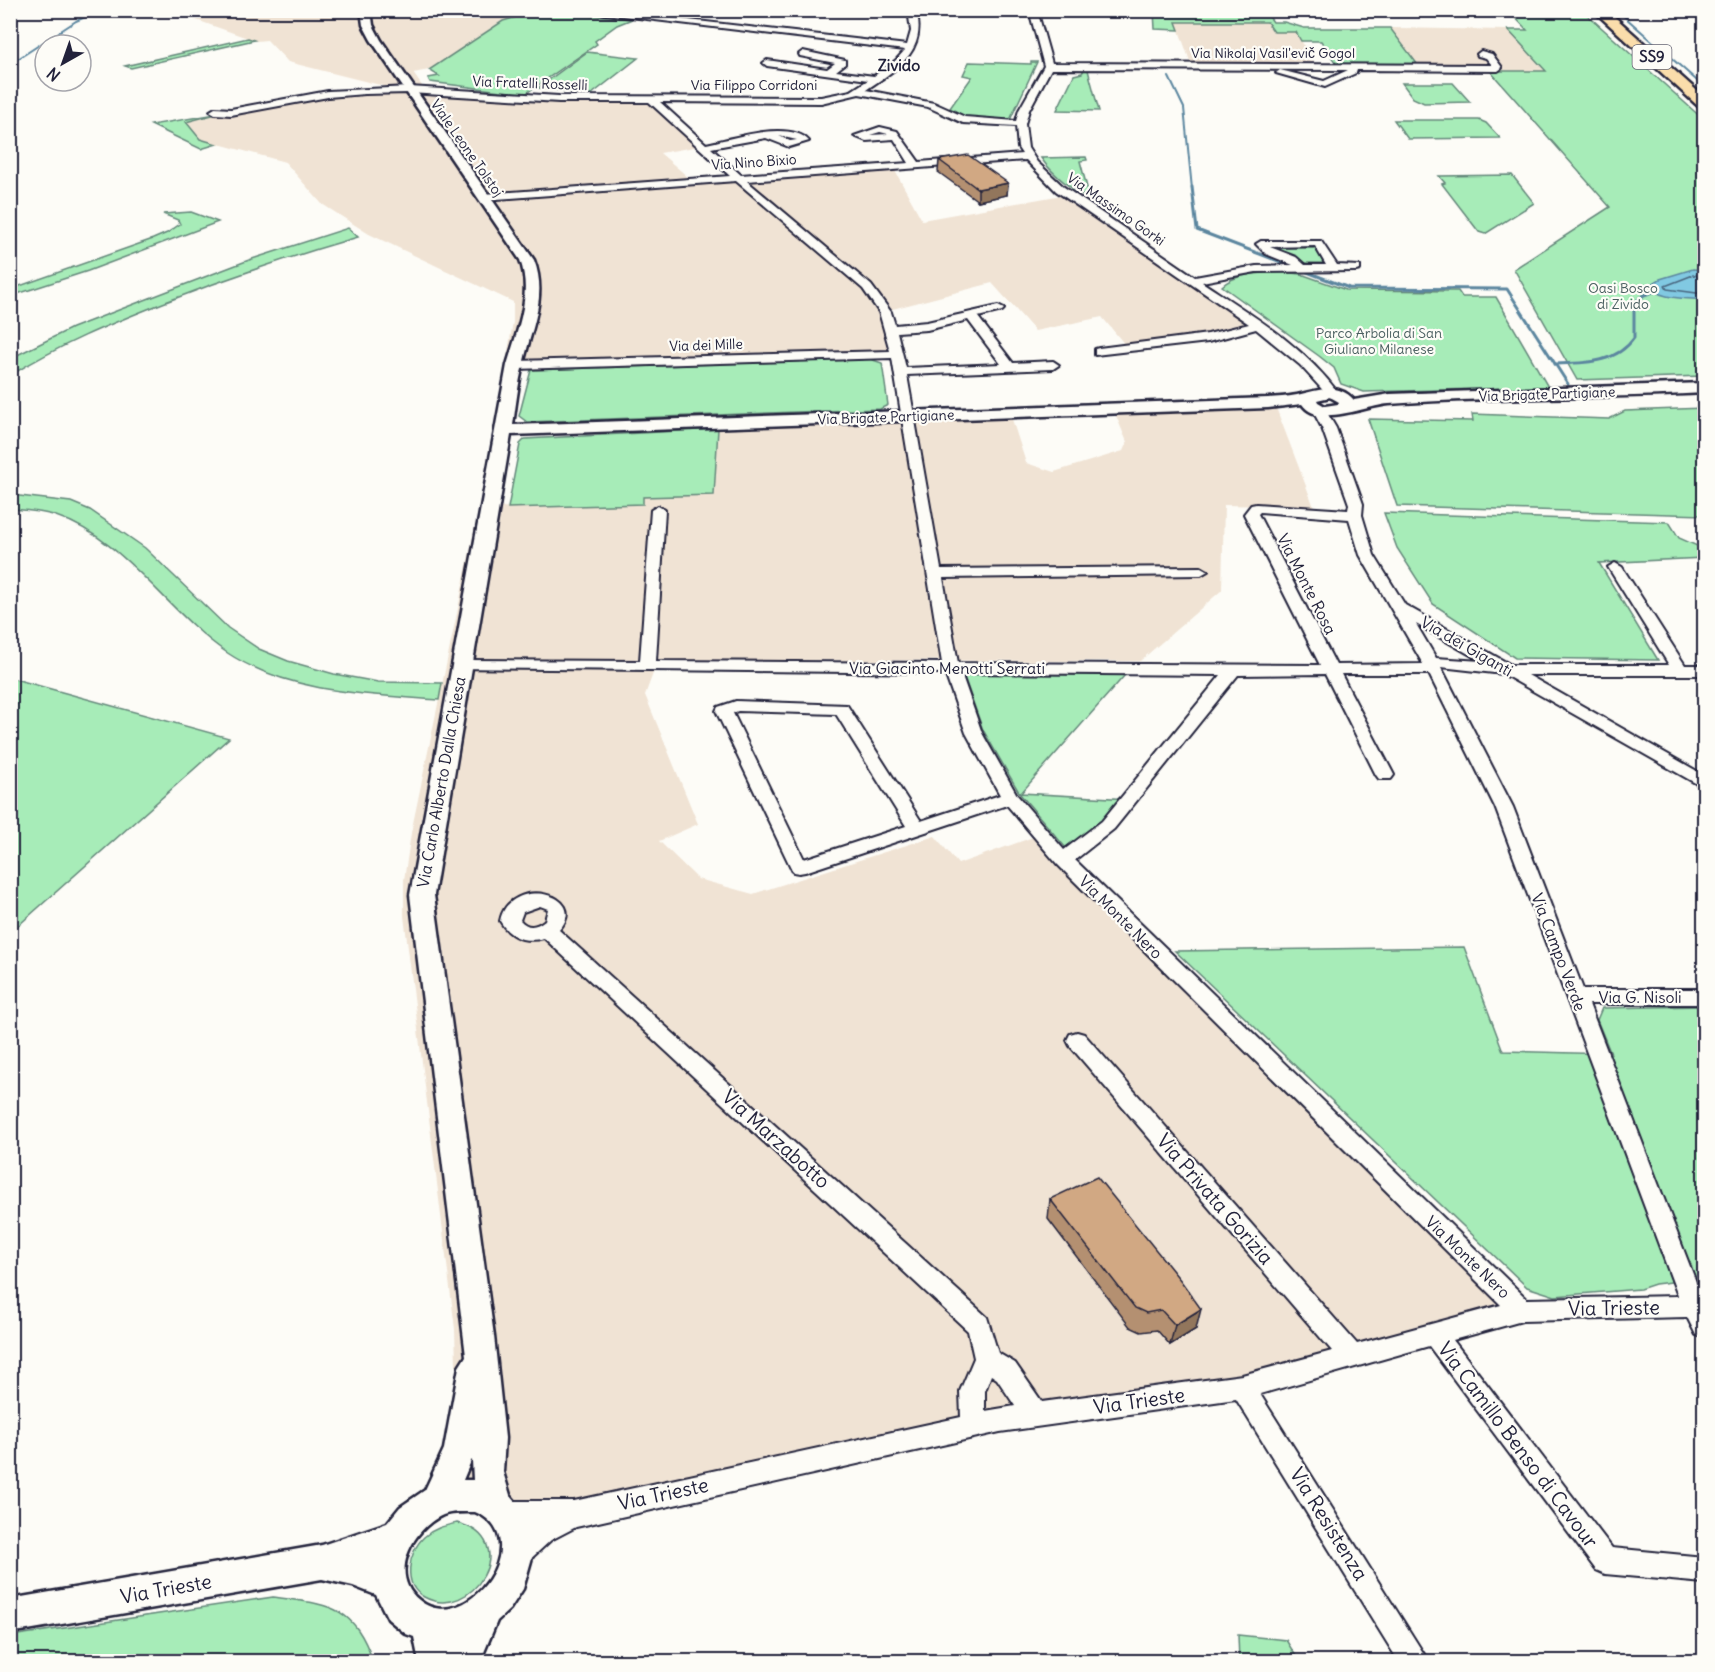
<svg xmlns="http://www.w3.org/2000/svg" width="1715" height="1672" font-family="Delius,sans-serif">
  <rect width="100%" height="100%" fill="#fdfcf7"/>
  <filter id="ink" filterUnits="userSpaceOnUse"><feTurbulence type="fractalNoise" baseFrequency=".0167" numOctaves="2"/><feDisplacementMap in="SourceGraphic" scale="12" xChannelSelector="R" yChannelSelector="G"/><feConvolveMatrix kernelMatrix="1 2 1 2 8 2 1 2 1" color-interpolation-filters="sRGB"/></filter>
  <g filter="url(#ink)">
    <!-- built -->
    <g fill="#f0e3d4">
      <polygon points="171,11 537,11 503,21 429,70 413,73 422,86 441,90 523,96 647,98 700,146 660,153 695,183 894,169 922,220 1062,195 1252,324 1207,336 1126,346 1102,317 1035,331 992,283 881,312 891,352 506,363 513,322 513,302 369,234 322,204 285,162 200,139 186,121 231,110 321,93 392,88 288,62 267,40 256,41"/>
      <polygon points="1176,22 1267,22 1274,32 1296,32 1314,62 1191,64"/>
      <polygon points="1390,28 1508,30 1547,72 1423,71"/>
      <polygon points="1275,405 1314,507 1224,505 1222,590 1140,661 658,660 645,695 698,824 659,841 698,879 753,894 935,836 958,864 1036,836 1512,1307 1239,1381 577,1503 508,1504 432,1492 447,1445 457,1402 455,1329 404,916 404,880 411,833 479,508 642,504 642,497 714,495 718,424 1011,416 1026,463 1054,472 1123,451 1127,442 1114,411"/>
    </g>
    <!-- green -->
    <g fill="#a7ecb8" stroke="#64877a" stroke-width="1.5">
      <polygon points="1007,10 1008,14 922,15 922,11"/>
      <polygon points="537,11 632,19 617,25 595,41 597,44 525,94 430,82 428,78 439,76 429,70 503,21"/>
      <polygon points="1154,11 1265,11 1273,22 1284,22 1304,28 1390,28 1418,65 1337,65 1321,41 1301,41 1296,32 1274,32 1267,22 1176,22 1179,30 1155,29"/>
      <polygon points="1509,11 1583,11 1704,120 1704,376 1577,380 1514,269 1610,207 1490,71 1546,71 1508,30 1527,30"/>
      <polygon points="248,38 254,40 131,68 125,66"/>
      <polygon points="587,52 638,58 592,94 538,88"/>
      <polygon points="969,62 1031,64 1031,62 1037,62 1010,120 966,117 950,108 972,77 963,75"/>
      <polygon points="1084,70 1088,70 1099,111 1057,110 1074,75 1082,73"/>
      <polygon points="1402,83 1453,83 1470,102 1424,103 1413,98"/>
      <polygon points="216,114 186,122 200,139 217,144 201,149 151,125"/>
      <polygon points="1394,120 1479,120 1486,123 1500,138 1408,139"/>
      <path d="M1086,157L1087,160L1080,161L1089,195H1097L1098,198C1083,203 1049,170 1041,158Z"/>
      <polygon points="1512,175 1534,203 1485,234 1479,232 1442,184 1445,183 1439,176"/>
      <polygon points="191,212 218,222 88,271 11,296 11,289 153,239 167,233 180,224 178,220 163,214"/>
      <path d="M348,228L358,237C292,256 227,278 163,303C110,324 59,345 11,375V358L72,328L168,291L249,260Z"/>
      <polygon points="1267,248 1315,248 1324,263 1302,263 1292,256"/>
      <path d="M1280,272L1301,274L1346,290L1458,291L1462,297H1496L1548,387L1364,392L1341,384L1334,368L1319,356L1222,286C1236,273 1262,273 1280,272Z"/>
      <polygon points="870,359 882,363 888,405 880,409 527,422 519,416 531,370"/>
      <polygon points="1704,408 1704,515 1397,506 1368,419 1473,421 1472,414 1609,419 1625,411"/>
      <polygon points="718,429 714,495 643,497 643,504 508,508 520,444 525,439"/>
      <path d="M11,495L71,502L90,510L145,548L228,628L259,649L288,661L334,674L378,682L442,683L439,700C369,695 287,693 226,652C168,613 124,538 56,516C41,511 26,510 11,509Z"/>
      <polygon points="1384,513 1669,522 1679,538 1704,549 1704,558 1599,563 1658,660 1515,658 1433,604 1397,548"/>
      <polygon points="963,674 1125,675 1021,793 1129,799 1071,854 1020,794 983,730"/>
      <polygon points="11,678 229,738 11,932 10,932"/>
      <polygon points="1464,947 1503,1051 1611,1054 1597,1020 1602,1008 1704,1006 1704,1278 1655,1284 1640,1289 1555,1296 1527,1287 1175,951"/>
      <path d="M457,1523C524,1539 472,1623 424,1597C402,1585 408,1552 424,1537C434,1528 444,1526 457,1523Z"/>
      <path d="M273,1597C329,1605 352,1603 373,1661H11V1636Z"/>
      <polygon points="1238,1635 1286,1640 1299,1661 1239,1661"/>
    </g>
    <!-- water -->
    <path fill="#81c9e2" stroke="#5b869f" stroke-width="1.5" d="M1693,269L1704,270V300C1690,298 1655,300 1650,285L1660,279Z"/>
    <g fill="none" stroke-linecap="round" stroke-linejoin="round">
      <!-- shore -->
      <polyline stroke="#48657e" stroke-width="1.5" points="1704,276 1693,275 1665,286 1667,289 1704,294"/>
      <!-- stream-far1 -->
      <g stroke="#5b869f" stroke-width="2">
        <polyline points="1617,10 1704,87"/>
        <polyline points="10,64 76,21 101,10"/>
        <polyline points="1169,77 1184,108 1192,189"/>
      </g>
      <!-- stream -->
      <g stroke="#5b869f" stroke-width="3">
        <polyline points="1192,187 1197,230 1349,288 1507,289 1568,384"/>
        <path d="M1555,364C1584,363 1616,364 1634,338V303L1644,295L1659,290"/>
      </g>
      <defs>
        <path id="minor" d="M572,10H602L907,45L911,31L908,10H916C928,51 897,69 866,90L934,103L965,117L1016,121L1019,110L1044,66L1029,10H1037L1052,63L1492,65L1486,58L1478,56L1477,54L1481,51L1492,54L1501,66L1502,68L1498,71L1357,70L1356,73L1325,87L1276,73L1280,70L1324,81L1348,70L1051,69L1029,110L1025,124L1028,148L1037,162L1064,187L1195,277L1256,266L1293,265L1266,254L1256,244L1261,241H1321L1337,265L1360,266V270L1356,271L1256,272L1202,282C1252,315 1303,345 1339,394L1333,398L1329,397L1300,365L1256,329L1208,342L1095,355V349L1099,348L1208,334L1249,324L1056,191L1026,160L747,181L871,285L891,312L895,325L927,322L998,306L1004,309L1002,311L978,317L1013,363L1053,361L1059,365L1053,369L907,375L941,569L1201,567L1208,571L1201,575L943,578L958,663L1320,665L1244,514L1251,505L1256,504L1348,510L1349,504L1322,428L1312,409L1318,405L1323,406L1336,428L1363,504L1362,515L1374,555L1405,605L1511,665H1669L1608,567L1615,563L1622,567L1685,665H1704V675H1528L1704,775V788L1503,674L1441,667L1513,807L1583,989H1704V1004H1589L1701,1295L1704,1296V1338L1696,1335L1687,1317L1522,1321L1453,1340L1612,1548L1704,1557V1583L1605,1574L1596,1570L1429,1346L1260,1394L1429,1662H1399L1236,1399L1000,1432L576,1527L551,1540L525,1564L516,1568L507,1564L503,1555L507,1546L527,1527H505L496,1523L492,1514L496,1505L505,1501H574L961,1417L960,1391L974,1358L968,1331L544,938C525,943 510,938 500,921C509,874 592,894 559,930L987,1317L998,1353L1015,1363L1042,1402L1242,1375L1332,1351L1070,1046L1067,1040L1070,1034L1077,1032L1084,1034L1357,1344L1501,1305L1057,864L1007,805L805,872L799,873L793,872L716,711L718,707L736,701L847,705L921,821L1000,795L966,733L945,673L455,668L453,665L455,662L461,660L640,661L651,510L658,506L665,510L656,661L942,663L892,358L515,369L509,365L515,361L890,351L879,312L863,289L736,181L483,200L478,197L483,194L730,176L649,102H559L409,93L365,94L328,97L231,115L215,114L210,111L215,108L231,109L328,91L409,87L559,96L821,97L851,91L868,80L767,66L763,63L767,60L827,69L835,63L800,56L799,54L803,51L845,60V64L836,71L874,76L895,61L905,50ZM859,94L928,107L963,123L1016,126L1018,148L1022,154L919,162L897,131L880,127L854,136L866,141L894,139L909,163L741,175L711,148L766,138L789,147L809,141C790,119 731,139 706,144L660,102L821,103ZM880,132L888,134L870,135ZM779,136L797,140L790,141ZM1315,246L1326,265H1305L1296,257L1270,247ZM968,320L1001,364L906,368L897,332L927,330ZM1260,512L1349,519L1360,555L1423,664L1336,665L1258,514ZM1416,624L1481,661L1436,658ZM961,673L1221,675L1102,821L1064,850L1017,795L982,733ZM1325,674L1376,775L1379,779H1391L1394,775L1341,674H1429L1495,807L1678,1296L1527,1299L1075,860L1114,829L1238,675ZM738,711L836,714L906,826L804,859L733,713ZM540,906L548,909L545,920C536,927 528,929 520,920L523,912ZM991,1375L997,1379L1015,1406L985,1411V1391Z"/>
        <path id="tertiary" d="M361,10H371L373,25L381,40L534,260C548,296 531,329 523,365C518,384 516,405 513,425L1268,398C1277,397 1287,397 1297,395C1317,391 1337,381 1354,400L1390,394L1704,383V393C1599,399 1493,396 1389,404C1365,406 1318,428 1302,404L1268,408L511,435L434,895L494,1336L505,1438L503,1472L510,1495L521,1508L531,1530L533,1554L523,1589L510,1609L497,1621L480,1662H419L414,1637L406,1634L388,1619L376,1595L353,1586L322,1579L10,1633V1599L322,1545L387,1523L400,1507L425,1490L444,1449L459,1367L466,1356L410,895L507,365C517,330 533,295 520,260L371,40L363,25ZM1330,397L1339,402L1338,404L1325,406L1318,402L1317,400ZM472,1460L473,1480H463L471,1461ZM475,1512C539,1538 466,1639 419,1600C388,1575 412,1529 443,1515C452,1511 464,1512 475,1512Z"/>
        <polygon id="primary" points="1593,10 1607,10 1704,97 1704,108 1699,107"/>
      </defs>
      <!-- minor casing -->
      <use href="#minor" stroke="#22223b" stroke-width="4"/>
      <!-- tertiary casing -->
      <use href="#tertiary" stroke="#22223b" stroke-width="5"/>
      <!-- primary casing -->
      <use href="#primary" stroke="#22223b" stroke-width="5"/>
      <!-- minor -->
      <use href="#minor" fill="#fdfcf7" fill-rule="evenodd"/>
      <!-- tertiary -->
      <use href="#tertiary" fill="#fdfcf7" fill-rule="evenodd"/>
      <!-- primary -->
      <use href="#primary" fill="#faddab" fill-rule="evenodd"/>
    </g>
    <!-- wall -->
    <g fill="#b49071" stroke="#22223b" stroke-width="1.5">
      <polygon points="939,160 1008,183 1007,195 978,201 938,172"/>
      <polygon points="1050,1199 1196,1329 1170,1345 1157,1330 1141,1332 1130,1327 1048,1219"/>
    </g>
    <!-- shaded-wall -->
    <g fill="#92765c" stroke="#22223b" stroke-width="1.5">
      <polygon points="1008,183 1007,195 978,201 978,189"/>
      <polygon points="1201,1309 1196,1329 1170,1345 1175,1325"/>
    </g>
    <!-- building -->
    <g fill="#d1a883" stroke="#22223b" stroke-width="1.5">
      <polygon points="968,155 1008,183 978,189 939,160"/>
      <polygon points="1097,1177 1181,1281 1201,1309 1175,1325 1161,1310 1146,1313 1135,1308 1050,1199"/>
    </g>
  </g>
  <g text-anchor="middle" stroke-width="4.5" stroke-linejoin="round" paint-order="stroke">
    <!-- far-street labels -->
    <g font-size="14" fill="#22223b" stroke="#fdfcf7">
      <text x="1273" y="58">Via Nikolaj Vasil'evič Gogol</text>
      <text transform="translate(530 83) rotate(2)" y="5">Via Fratelli Rosselli</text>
      <text x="754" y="90">Via Filippo Corridoni</text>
      <text transform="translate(467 148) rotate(55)" y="5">Viale Leone Tolstoj</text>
      <text transform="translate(754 162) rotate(-4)" y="5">Via Nino Bixio</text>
      <text transform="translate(1116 209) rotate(35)" y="5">Via Massimo Gorki</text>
      <text transform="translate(706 345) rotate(-2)" y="5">Via dei Mille</text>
      <text transform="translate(1547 394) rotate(-2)" y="5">Via Brigate Partigiane</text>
      <text transform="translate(886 417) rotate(-2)" y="5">Via Brigate Partigiane</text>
    </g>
    <!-- far-park labels -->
    <g font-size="14" fill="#4a5f60" stroke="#fdfcf7">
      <text x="1623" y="293">Oasi Bosco<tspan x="1623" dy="16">di Zivido</tspan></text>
      <text x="1379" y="338">Parco Arbolia di San<tspan x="1379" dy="16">Giuliano Milanese</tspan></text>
    </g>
    <!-- shield labels -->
    <rect fill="#fdfcf7" stroke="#646373" stroke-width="1.5" x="1632.5" y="45" width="39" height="24" rx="4.5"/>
    <g font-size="15" font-weight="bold" fill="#22223b">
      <text x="1652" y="62">SS9</text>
    </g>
    <!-- far-quarter labels -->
    <g font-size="16" font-weight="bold" fill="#22223b" stroke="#fdfcf7">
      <text x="899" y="71">Zivido</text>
    </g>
    <!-- street labels -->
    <g font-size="16" fill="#22223b" stroke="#fdfcf7">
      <text transform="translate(1307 584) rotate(63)" y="6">Via Monte Rosa</text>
      <text transform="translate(1467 646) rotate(30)" y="6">Via dei Giganti</text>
      <text x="947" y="674">Via Giacinto Menotti Serrati</text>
      <text transform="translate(441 782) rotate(-80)" y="6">Via Carlo Alberto Dalla Chiesa</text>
      <text transform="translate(1121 917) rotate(45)" y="6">Via Monte Nero</text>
      <text transform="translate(1559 952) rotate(69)" y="6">Via Campo Verde</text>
      <text x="1640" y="1003">Via G. Nisoli</text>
      <text transform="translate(1468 1257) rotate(44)" y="6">Via Monte Nero</text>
    </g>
    <!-- near-street labels -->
    <g font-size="20" fill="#22223b" stroke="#fdfcf7">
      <text transform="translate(776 1139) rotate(42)" y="7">Via Marzabotto</text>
      <text transform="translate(1215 1199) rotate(49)" y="7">Via Privata Gorizia</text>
      <text transform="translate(1614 1308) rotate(-1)" y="7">Via Trieste</text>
      <text transform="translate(1139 1401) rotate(-8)" y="7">Via Trieste</text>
      <text transform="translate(1518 1445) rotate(53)" y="7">Via Camillo Benso di Cavour</text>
      <text transform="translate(663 1494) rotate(-12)" y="7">Via Trieste</text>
      <text transform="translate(1329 1524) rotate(58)" y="7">Via Resistenza</text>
      <text transform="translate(166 1589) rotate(-10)" y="7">Via Trieste</text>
    </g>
  </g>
  <!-- margin -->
  <rect width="1715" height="1672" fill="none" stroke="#fdfcf7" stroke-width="36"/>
  <rect x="18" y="18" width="1679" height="1636" fill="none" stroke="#22223b" stroke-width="2" filter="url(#ink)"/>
  <!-- north arrow -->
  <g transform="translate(63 63) rotate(220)"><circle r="28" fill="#fdfcf7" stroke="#a5a5ac" stroke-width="1.5"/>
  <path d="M0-4.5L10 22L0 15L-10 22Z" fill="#22223b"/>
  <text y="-9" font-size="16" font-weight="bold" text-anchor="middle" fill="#22223b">N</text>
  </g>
</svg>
